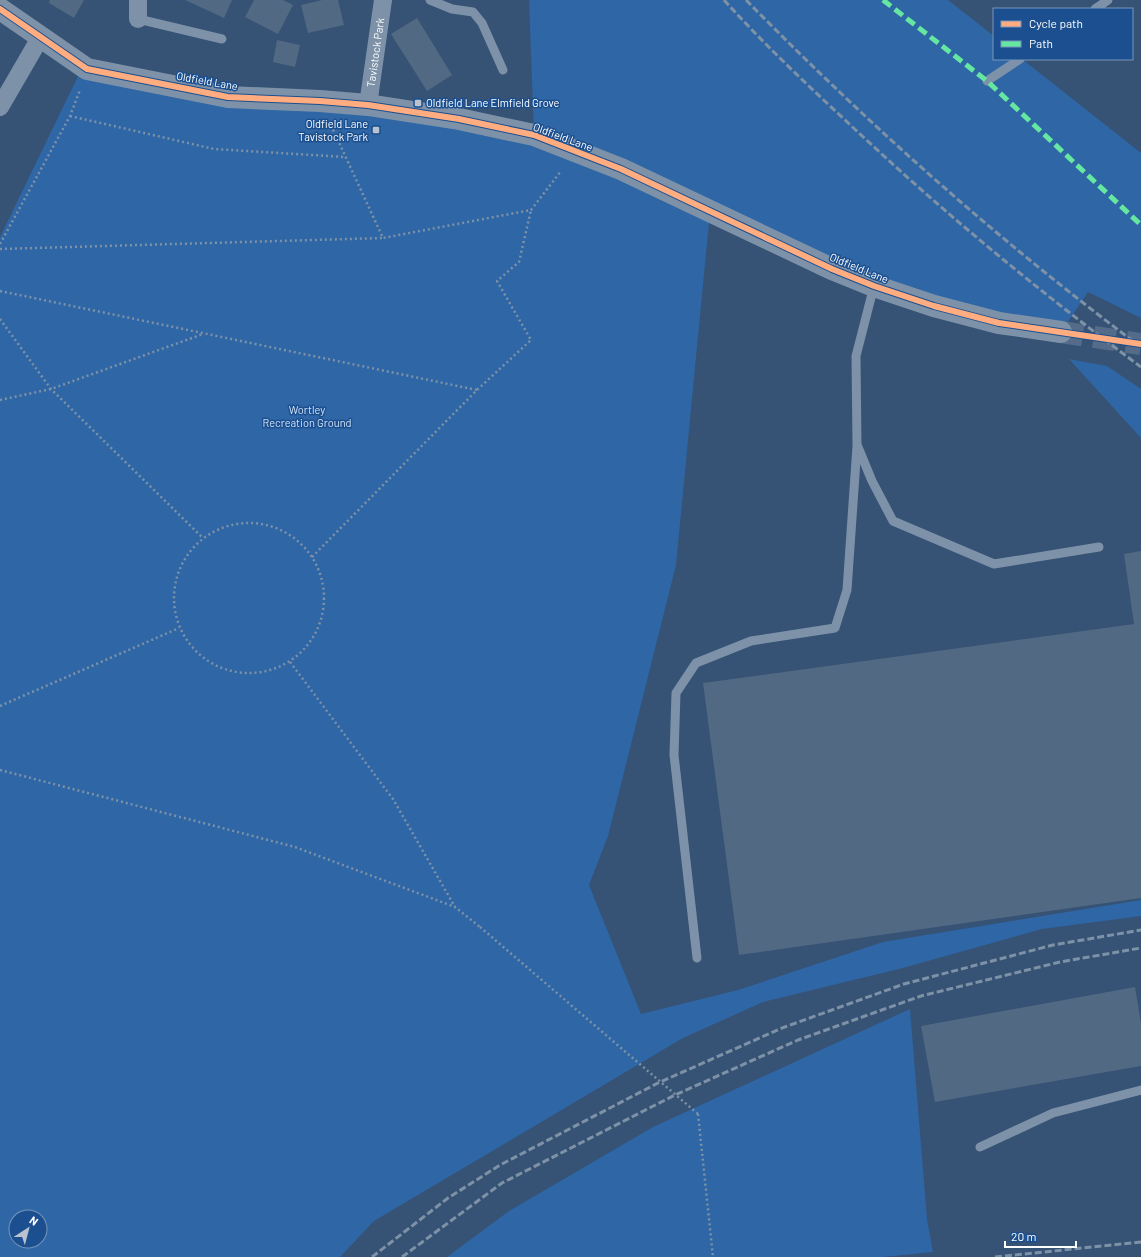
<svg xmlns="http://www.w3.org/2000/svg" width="1141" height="1257" font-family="Barlow,sans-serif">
  <rect width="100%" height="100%" fill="#365274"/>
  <!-- green -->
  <g fill="#2f66a5" fill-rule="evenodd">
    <path d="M529,0H948L994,36V59H1022L1141,153V318L1088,292L1061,332L999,323L710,212L676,565L608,836L589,885L641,1014L738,990L883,942L1141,900V916L1042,929L903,968L763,1002L683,1038L374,1221L340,1257H0V237L82,68L534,135ZM16,1217H40V1241H16Z"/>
    <polygon points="1069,359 1107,366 1141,389 1141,438"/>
    <polygon points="910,1009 927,1219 933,1252 883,1257 447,1257 509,1211 653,1127"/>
  </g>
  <!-- building -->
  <g fill="#526984">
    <polygon points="50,0 84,0 74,18 49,3"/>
    <polygon points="185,0 232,0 224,18"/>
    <polygon points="254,0 283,0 293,5 278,34 245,17"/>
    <polygon points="322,0 338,0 344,25 308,33 301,5"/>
    <polygon points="417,18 452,75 427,91 391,34"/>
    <polygon points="277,40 300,45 295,67 273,62"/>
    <polygon points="1141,551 1141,898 739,955 703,683 1134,624 1124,554"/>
    <polygon points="1135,987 1141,1023 1141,1066 935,1102 921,1026"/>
  </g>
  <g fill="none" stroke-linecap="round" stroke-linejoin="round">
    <!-- tertiary-tunnel -->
    <polyline stroke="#546c89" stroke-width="22" stroke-dasharray="22 11" stroke-linecap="butt" points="1061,332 1141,344"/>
    <!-- path -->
    <g stroke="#7d92a8" stroke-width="2.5" stroke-dasharray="2 3" stroke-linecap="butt">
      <polyline points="70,116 214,149 345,157"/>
      <polyline points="331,125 383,238 531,210 561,171"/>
      <polyline points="0,244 70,116 80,90"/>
      <polyline points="0,249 383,238"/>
      <polyline points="0,291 477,390"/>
      <polyline points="0,319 51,389 203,538"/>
      <polyline points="0,400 51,389 203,334"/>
      <circle cx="249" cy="598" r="75"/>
      <polyline points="312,557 477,390 531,340 497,281 519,262 531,210"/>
      <polyline points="290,662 393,799 455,907 480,927"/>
      <polyline points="0,706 179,628"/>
      <polyline points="0,770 295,847 455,907"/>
      <polyline points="698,1114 713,1257"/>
    </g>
    <!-- service -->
    <g stroke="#7d92a8" stroke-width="9">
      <polyline points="430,0 452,9 473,12 482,23 503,70"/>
      <polyline points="1095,9 1108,0"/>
      <polyline points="138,19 222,39"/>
      <polyline points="987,81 1020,59"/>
      <polyline points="858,447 872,481 893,521 994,564 1099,547"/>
      <polyline points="697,958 674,755 676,693 696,663 751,641 835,628 847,590 857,446 856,356 874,286"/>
      <polyline points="980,1147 1053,1113 1141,1090"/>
    </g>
    <!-- minor -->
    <g stroke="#7d92a8" stroke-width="18">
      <polyline points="138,19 138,0"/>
      <path id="s1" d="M368,105L383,0"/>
      <polyline points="0,107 40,38"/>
    </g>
    <!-- tertiary -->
    <polyline stroke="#7d92a8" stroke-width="22" points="0,9 87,69 228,97 320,101 368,105 459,119 534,135 621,169 832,269 874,286 934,306 999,323 1061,332"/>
    <!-- rail -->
    <g stroke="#7e92a7" stroke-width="3" stroke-dasharray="7 3" stroke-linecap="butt">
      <path d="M724,0C762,42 803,81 844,119C938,208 1037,290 1141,367"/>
      <path d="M746,0C869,125 1000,242 1141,347"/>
      <polyline points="372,1257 448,1198 500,1165 658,1083 782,1028 904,984 1053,945 1141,930"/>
      <polyline points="402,1257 502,1183 675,1095 798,1040 921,996 1060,962 1141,948"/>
      <polyline points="995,1257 1141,1242"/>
    </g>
    <!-- path-bridge -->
    <polyline stroke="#7d92a8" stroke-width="2.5" stroke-dasharray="2 3" stroke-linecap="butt" points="480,927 698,1114"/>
    <!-- quiet -->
    <polyline stroke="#66e7a1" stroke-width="5" stroke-dasharray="10 5" stroke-linecap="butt" points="883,0 987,81 1141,225"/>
    <defs>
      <polyline id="cycleway" points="0,9 87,69 228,97 320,101 368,105 459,119 534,135 621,169 832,269 874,286 934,306 999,323 1141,344"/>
    </defs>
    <!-- cycleway casing -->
    <use href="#cycleway" stroke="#1b4f8f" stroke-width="8"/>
    <!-- cycleway -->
    <use href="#cycleway" stroke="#ffac80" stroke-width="6"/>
  </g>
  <!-- markers -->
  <g fill="#b9c2ce" stroke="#1b4f8f" stroke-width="1.5">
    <rect x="414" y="99" width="8" height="8" rx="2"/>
    <rect x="372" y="126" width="8" height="8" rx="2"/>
  </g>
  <g text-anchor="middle" stroke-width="3" stroke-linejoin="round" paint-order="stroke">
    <!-- street labels -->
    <g font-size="11" fill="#fff" stroke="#1b4f8f">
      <text dy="4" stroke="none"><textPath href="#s1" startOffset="53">Tavistock Park</textPath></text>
      <text transform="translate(207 81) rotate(10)" y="4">Oldfield Lane</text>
      <text transform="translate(563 137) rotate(20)" y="4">Oldfield Lane</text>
      <text transform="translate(859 268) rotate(22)" y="4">Oldfield Lane</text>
    </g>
    <!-- poi labels -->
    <g font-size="11" fill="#fff" stroke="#1b4f8f" text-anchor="start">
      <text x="426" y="107">Oldfield Lane Elmfield Grove</text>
      <text x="368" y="128" text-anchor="end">Oldfield Lane<tspan x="368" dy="13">Tavistock Park</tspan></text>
    </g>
    <!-- park labels -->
    <g font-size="11" fill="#cfe3fa" stroke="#1b4f8f">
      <text x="307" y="414">Wortley<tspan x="307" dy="13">Recreation Ground</tspan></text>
    </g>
  </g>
  <!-- legend -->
  <rect x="993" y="8" width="140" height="52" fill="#1b4f8f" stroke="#7695bc"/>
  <rect x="1001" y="21" width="20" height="6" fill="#ffac80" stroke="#7695bc"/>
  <text x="1029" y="28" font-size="12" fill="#ffffff">Cycle path</text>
  <rect x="1001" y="41" width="20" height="6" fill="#66e7a1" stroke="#7695bc"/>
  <text x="1029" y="48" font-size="12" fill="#ffffff">Path</text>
  <!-- north arrow -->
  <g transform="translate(28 1229) rotate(36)"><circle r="19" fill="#1b4f8f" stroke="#7695bc"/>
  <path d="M0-3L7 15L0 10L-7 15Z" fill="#b9c2ce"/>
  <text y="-6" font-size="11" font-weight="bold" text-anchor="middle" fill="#ffffff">N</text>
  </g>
  <!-- scale -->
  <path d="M1005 1241v6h71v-6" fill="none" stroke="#ffffff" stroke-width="2"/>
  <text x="1011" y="1241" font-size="12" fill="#ffffff" stroke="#1b4f8f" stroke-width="3" paint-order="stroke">20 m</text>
</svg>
